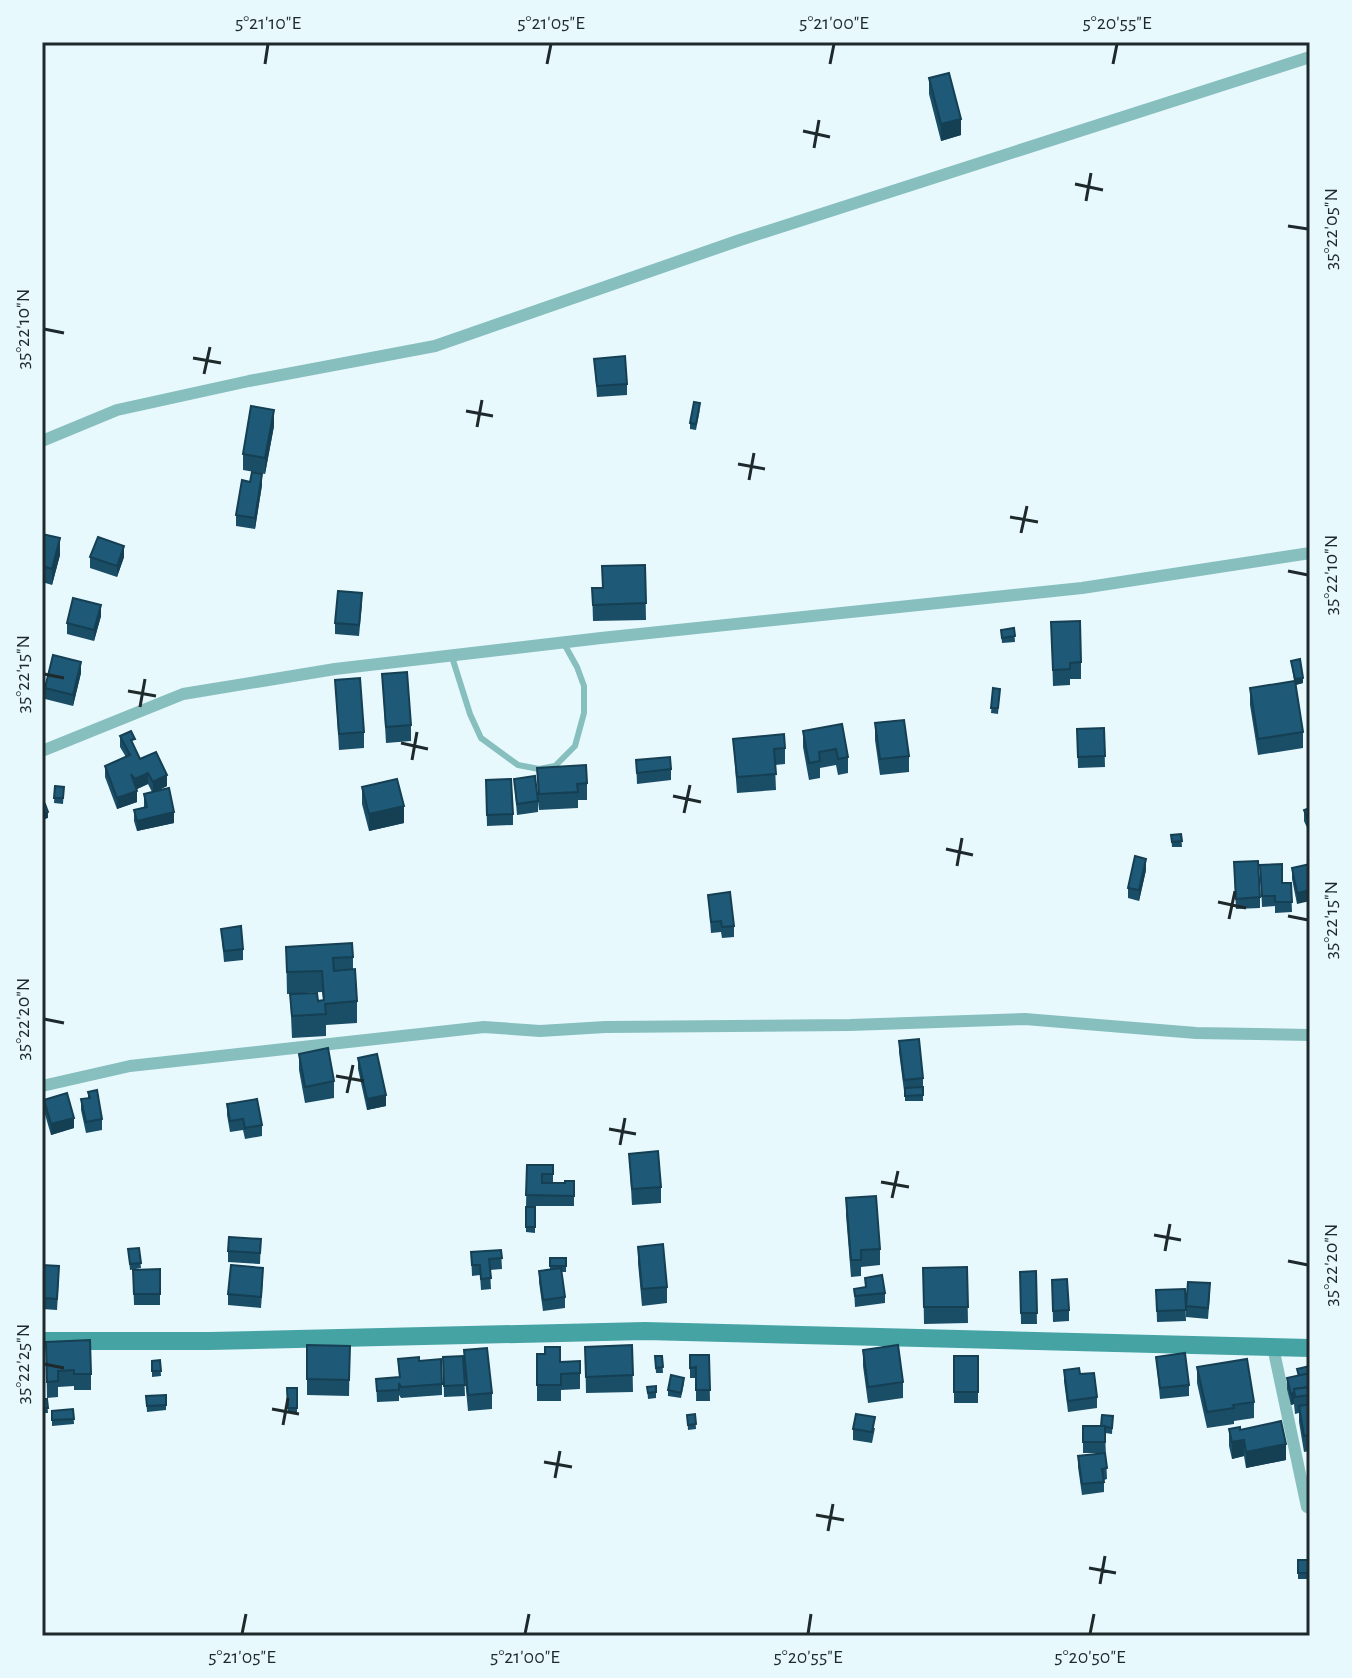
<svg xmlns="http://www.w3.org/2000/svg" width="1352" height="1678" font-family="'Alegreya Sans',sans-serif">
  <rect width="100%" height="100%" fill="#e8f9fe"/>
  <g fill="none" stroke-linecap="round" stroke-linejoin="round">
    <!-- lane -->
    <polyline stroke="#87bfbf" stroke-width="6" points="452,657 470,714 481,738 518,765 539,769 555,766 575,746 584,713 584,686 577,667 563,642"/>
    <!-- street -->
    <g stroke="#87bfbf" stroke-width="12">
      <polyline points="42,441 117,410 249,381 435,346 740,240 1310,57"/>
      <polyline points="42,751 183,694 335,669 601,638 1082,588 1310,553"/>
      <polyline points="42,1086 130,1066 484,1027 540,1031 605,1027 850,1025 1025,1019 1196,1033 1310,1035"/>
      <polyline points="1273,1347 1307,1507"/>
    </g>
    <!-- secondary -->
    <polyline stroke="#46a3a4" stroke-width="18" points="42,1341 209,1341 645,1331 1310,1348"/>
  </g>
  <!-- wall -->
  <g fill="#1a4d66">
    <polygon points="929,78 961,135 941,141 929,94"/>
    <polygon points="594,359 627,384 627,395 597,397"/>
    <polygon points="700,409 696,430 690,429 690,423"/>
    <polygon points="274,426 265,474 243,470 243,454"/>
    <polygon points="250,482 262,485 255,529 236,526 236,515"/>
    <polygon points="42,534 60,555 52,585 42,582"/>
    <polygon points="90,557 124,557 117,577 90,568"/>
    <polygon points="645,565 646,620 593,621 592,588 602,588"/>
    <polygon points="362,604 359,636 335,634 335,623"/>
    <polygon points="101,616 94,641 67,634 67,623"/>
    <polygon points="1051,622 1081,662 1081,679 1070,679 1070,685 1053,686"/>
    <polygon points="1014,628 1015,642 1002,643 1001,630"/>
    <polygon points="1291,661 1303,683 1296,685 1303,732 1303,748 1258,755 1250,705 1250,688 1294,681"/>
    <polygon points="81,673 73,706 45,699 45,688"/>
    <polygon points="382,674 411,725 411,741 386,743"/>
    <polygon points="335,680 364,732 364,748 339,750"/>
    <polygon points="993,688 1000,689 998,714 991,713"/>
    <polygon points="875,723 909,756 909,772 880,775 875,740"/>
    <polygon points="842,724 848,757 848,773 838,775 836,765 820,768 820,778 809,780 803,747 803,731"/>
    <polygon points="1104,728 1105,767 1078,768 1077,729"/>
    <polygon points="120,736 135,749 140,759 167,786 159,790 174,823 137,831 134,821 134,810 144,807 144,794 152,792 148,784 137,789 137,802 117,809 105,777 105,766 126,757 120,747"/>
    <polygon points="733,739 785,748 785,764 775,765 776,790 737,793"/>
    <polygon points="636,760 671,769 671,780 637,784"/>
    <polygon points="537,768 587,783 587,800 578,800 578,808 539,810 538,801 538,812 517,815 514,779 538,801"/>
    <polygon points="55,786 64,787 63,804 54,803"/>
    <polygon points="362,787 404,823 369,831 362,804"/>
    <polygon points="486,791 513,814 513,825 487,826"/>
    <polygon points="1310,808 1310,832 1309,832 1304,821 1304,810"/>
    <polygon points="1181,834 1182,847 1172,847 1171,835"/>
    <polygon points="1310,864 1297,904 1292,879 1292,868"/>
    <polygon points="1260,865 1282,883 1291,883 1292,912 1275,913 1275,906 1262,907"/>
    <polygon points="1146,870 1139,901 1128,898 1128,888"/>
    <polygon points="1234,873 1260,897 1260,908 1236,909"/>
    <polygon points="708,895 734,926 734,937 722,938 721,932 711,933"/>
    <polygon points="221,929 243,949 243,960 224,962"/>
    <polygon points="286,947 353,957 353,969 357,1001 357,1023 326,1025 326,1036 292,1038 290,994 318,1001 323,1000 322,992 287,994"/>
    <polygon points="899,1041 923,1078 923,1101 905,1101 905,1091 904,1091 899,1052"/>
    <polygon points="299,1054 334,1081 334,1098 305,1103 299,1070"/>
    <polygon points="358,1058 386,1106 367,1110 358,1069"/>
    <polygon points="88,1092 102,1119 102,1130 86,1133 81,1110 81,1099 88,1098"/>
    <polygon points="44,1100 74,1128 51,1135 44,1111"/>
    <polygon points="227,1104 262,1125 262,1136 245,1139 243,1130 230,1132 227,1115"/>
    <polygon points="629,1154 661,1187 661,1203 632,1205"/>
    <polygon points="527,1165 553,1165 553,1183 565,1183 574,1181 574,1206 526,1206"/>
    <polygon points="846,1198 880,1249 880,1265 861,1267 861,1276 851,1277 846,1215"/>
    <polygon points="526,1207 535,1207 535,1233 526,1232"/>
    <polygon points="261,1239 260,1264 228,1262 228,1251"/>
    <polygon points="638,1247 667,1287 667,1303 642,1306 638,1263"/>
    <polygon points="139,1248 141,1268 130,1270 128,1249"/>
    <polygon points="501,1250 502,1269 490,1270 491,1289 481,1290 480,1275 472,1276 471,1252"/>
    <polygon points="550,1258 566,1258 566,1272 561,1272 565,1297 565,1308 543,1311 539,1282 539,1271 550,1269"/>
    <polygon points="42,1265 59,1277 57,1310 42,1309"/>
    <polygon points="967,1267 968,1323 924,1324 923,1268"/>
    <polygon points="160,1269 160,1305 134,1305 133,1270"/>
    <polygon points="1036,1271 1037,1324 1021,1324 1020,1272"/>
    <polygon points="865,1278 885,1293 885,1303 855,1307 854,1289 865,1287"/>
    <polygon points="263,1279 261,1308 228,1305 228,1294"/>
    <polygon points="1052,1280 1069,1310 1069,1321 1053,1322"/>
    <polygon points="1185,1289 1186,1321 1157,1322 1156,1290"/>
    <polygon points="1210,1294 1208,1319 1186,1317 1186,1306"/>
    <polygon points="46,1342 91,1374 91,1390 74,1390 74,1386 58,1387 58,1397 47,1398"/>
    <polygon points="307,1345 350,1346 349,1396 307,1395"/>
    <polygon points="632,1345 633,1392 586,1393 585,1347"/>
    <polygon points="464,1350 492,1393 492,1409 468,1411 464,1368 465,1396 444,1397 443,1357 464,1365"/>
    <polygon points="863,1350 903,1382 903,1398 868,1403 863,1366"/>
    <polygon points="537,1354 560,1362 580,1361 580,1389 561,1390 561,1401 537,1401"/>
    <polygon points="690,1355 709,1355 710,1401 696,1401 696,1378 690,1378"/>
    <polygon points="655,1356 662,1356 663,1373 656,1373"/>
    <rect x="954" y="1356" width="24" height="47"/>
    <polygon points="1156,1357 1189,1385 1189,1396 1160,1399"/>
    <polygon points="398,1359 419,1361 442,1384 442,1395 401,1398 399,1395 399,1401 377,1402 376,1379 399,1377"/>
    <polygon points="160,1360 161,1376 152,1377 152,1361"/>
    <polygon points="1310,1366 1310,1451 1304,1452 1299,1422 1299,1413 1295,1414 1294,1404 1291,1405 1287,1389 1287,1378 1298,1376 1297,1369"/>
    <polygon points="1197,1367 1254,1402 1254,1418 1234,1421 1234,1424 1207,1428 1197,1383"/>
    <polygon points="1064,1370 1080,1374 1097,1397 1097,1408 1068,1412 1064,1381"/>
    <polygon points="684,1383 681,1398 668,1396 668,1390"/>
    <polygon points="656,1386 656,1398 648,1399 647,1387"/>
    <polygon points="287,1388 297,1388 297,1413 288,1413"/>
    <polygon points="166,1395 166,1410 147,1412 146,1396"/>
    <polygon points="42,1399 47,1399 48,1413 42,1413"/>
    <polygon points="73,1409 74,1424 52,1426 52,1411"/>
    <polygon points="695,1414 696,1429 688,1430 687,1415"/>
    <polygon points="1113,1416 1112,1434 1105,1433 1107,1479 1104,1480 1104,1492 1082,1495 1078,1467 1078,1456 1102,1453 1083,1453 1083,1426 1101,1426"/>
    <polygon points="875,1428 872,1443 853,1440 853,1429"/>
    <polygon points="1229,1429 1240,1430 1286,1460 1246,1468 1244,1456 1232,1459 1229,1446"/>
    <polygon points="1298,1560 1308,1560 1309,1579 1298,1579"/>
  </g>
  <!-- shaded-wall -->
  <g fill="#153f53">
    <polygon points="961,119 961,135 941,141 941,124"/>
    <polygon points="274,410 274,426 265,474 265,458"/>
    <polygon points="262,474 262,485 255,529 255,518"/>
    <polygon points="60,538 60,555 52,585 52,569"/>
    <polygon points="124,546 124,557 117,577 117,566"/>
    <polygon points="101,605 101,616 94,641 94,630"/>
    <polygon points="81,662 81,673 73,706 73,695"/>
    <polygon points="1303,678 1303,683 1295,685 1295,679"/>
    <polygon points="148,773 148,784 135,790 135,779"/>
    <polygon points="167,775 167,786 153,793 153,782"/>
    <polygon points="137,791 137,802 117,809 117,798"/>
    <polygon points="404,806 404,823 369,831 369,814"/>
    <polygon points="48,812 48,818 42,820 42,814"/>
    <polygon points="174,812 174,823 137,831 137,821"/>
    <polygon points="1146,859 1146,870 1139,901 1139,890"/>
    <polygon points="1310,890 1310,901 1297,904 1297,893"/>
    <polygon points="386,1095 386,1106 367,1110 367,1099"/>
    <polygon points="74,1118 74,1128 51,1135 51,1124"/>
    <polygon points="1294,1393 1294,1404 1291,1405 1291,1394"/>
    <polygon points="1244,1440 1244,1456 1232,1459 1232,1442"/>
    <polygon points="1286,1444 1286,1460 1246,1468 1246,1452"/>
  </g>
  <!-- building -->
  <g fill="#1e5a77" stroke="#153f53" stroke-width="2">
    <polygon points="949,73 961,119 941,124 929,78"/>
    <polygon points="625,356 627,384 597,386 594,359"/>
    <polygon points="694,402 700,403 696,424 690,423"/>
    <polygon points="251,406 274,410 265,458 243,454"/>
    <polygon points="252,472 262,474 255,518 236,515 242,480 250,482"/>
    <polygon points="42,534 60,538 52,569 42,566"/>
    <polygon points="98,537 124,546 117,566 90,557"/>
    <polygon points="645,565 646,603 593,605 592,588 603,588 602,566"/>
    <polygon points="338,591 362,593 359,625 335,623"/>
    <polygon points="73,598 101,605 94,630 67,623"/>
    <polygon points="1080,621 1081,662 1070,663 1070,669 1053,670 1051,622"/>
    <polygon points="1014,628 1015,636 1002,638 1001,630"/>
    <polygon points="53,655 81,662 73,695 45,688"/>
    <polygon points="1300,659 1303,678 1295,679 1291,661"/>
    <polygon points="407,672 411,725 386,727 382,674"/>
    <polygon points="360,678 364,732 339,734 335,680"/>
    <polygon points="1295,681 1303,732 1258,739 1250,688"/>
    <polygon points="993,688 1000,689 998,708 991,708"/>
    <polygon points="904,720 909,756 880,759 875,723"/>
    <polygon points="842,724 848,757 838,759 836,749 819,752 820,761 809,763 803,731"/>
    <polygon points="1104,728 1105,756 1078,757 1077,729"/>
    <polygon points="131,731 135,739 131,740 140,759 156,752 167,775 153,782 148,773 135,779 131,774 137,791 117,798 105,766 130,755 120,736"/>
    <polygon points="784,734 785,748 774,749 776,774 737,777 733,739"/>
    <polygon points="670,757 671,769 637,773 636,760"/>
    <polygon points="586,765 587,783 577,784 578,792 539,794 537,768"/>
    <polygon points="535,776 538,801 517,804 514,779"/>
    <polygon points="397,779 404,806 369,814 362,787"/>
    <polygon points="511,779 513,814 487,815 486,780"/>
    <polygon points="55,786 64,787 63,798 54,798"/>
    <polygon points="169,788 174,812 137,821 134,810 147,807 144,794"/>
    <polygon points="45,804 48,812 42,814 42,805"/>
    <polygon points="1310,808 1310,821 1309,822 1304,810"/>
    <polygon points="1181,834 1182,841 1172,842 1171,835"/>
    <polygon points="1135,856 1146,859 1139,890 1128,888"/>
    <polygon points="1258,861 1260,897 1236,899 1234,862"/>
    <polygon points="1282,864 1282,883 1291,883 1292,902 1275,902 1275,896 1262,896 1260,865"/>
    <polygon points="1310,864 1310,890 1297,893 1292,868"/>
    <polygon points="730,892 734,926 722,927 721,921 711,922 708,895"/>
    <polygon points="241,926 243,949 224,951 221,929"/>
    <polygon points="352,943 353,957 333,958 334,971 355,969 357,1001 325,1004 326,1014 292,1016 290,994 317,993 318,1001 324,1000 322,971 287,972 286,947"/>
    <polygon points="919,1039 923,1078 904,1080 899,1041"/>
    <polygon points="328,1048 334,1081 305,1087 299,1054"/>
    <polygon points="377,1054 386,1095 367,1099 358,1058"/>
    <polygon points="923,1087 923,1095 905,1096 905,1088"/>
    <polygon points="97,1090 102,1119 86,1122 81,1099 90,1098 88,1092"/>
    <polygon points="67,1093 74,1118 51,1124 44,1100"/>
    <polygon points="257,1099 262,1125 245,1128 243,1119 230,1121 227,1104"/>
    <polygon points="658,1151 661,1187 632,1189 629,1154"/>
    <polygon points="527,1165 553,1165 553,1174 542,1174 542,1183 565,1183 565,1181 574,1181 574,1196 526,1195"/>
    <polygon points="876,1196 880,1249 861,1250 861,1260 851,1260 846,1198"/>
    <rect x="526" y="1207" width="9" height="20"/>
    <polygon points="229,1237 261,1239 260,1253 228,1251"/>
    <polygon points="663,1244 667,1287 642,1289 638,1247"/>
    <polygon points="139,1248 141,1263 130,1264 128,1249"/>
    <polygon points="501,1250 502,1258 489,1259 491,1278 481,1279 480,1265 472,1265 471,1252"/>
    <rect x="550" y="1258" width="16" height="8"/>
    <polygon points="42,1265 59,1266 57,1299 42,1298"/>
    <polygon points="231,1265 263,1268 261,1297 228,1294"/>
    <polygon points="967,1267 968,1307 924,1307 923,1268"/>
    <polygon points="561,1268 565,1297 543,1300 539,1271"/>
    <polygon points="160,1269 160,1294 134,1294 133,1270"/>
    <polygon points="1036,1271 1037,1313 1021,1313 1020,1272"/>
    <polygon points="882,1275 885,1293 855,1296 854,1289 866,1287 865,1278"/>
    <polygon points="1067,1279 1069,1310 1053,1311 1052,1280"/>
    <polygon points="1188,1282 1210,1283 1208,1308 1186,1306"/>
    <polygon points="1185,1289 1186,1310 1157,1311 1156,1290"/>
    <polygon points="90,1340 91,1374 74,1374 74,1370 58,1371 58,1381 47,1382 46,1342"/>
    <polygon points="307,1345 350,1346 349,1380 307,1379"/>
    <polygon points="632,1345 633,1375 586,1377 585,1347"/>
    <polygon points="898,1345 903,1382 868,1387 863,1350"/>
    <polygon points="545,1347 560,1347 560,1362 580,1361 580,1373 561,1374 561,1385 537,1385 537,1354 545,1354"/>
    <polygon points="487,1348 492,1393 468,1395 464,1350"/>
    <polygon points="1185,1353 1189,1385 1160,1388 1156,1357"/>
    <polygon points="690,1355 709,1355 710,1390 696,1390 696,1367 690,1368"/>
    <polygon points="463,1356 465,1385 444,1386 443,1357"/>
    <polygon points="655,1356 662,1356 663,1367 656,1368"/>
    <rect x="954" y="1356" width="24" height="36"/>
    <polygon points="419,1357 419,1361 441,1359 442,1384 401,1387 399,1383 399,1390 377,1391 376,1379 400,1377 398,1359"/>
    <polygon points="1247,1359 1254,1402 1233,1405 1234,1408 1207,1412 1197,1367"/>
    <polygon points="160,1360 161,1371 152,1371 152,1361"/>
    <polygon points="1310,1366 1310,1373 1299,1376 1297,1369"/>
    <polygon points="1079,1368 1080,1374 1094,1373 1097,1397 1068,1401 1064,1370"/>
    <polygon points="1310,1373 1310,1387 1294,1389 1294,1393 1291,1394 1287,1378"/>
    <polygon points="671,1375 684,1378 681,1393 668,1390"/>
    <polygon points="656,1386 656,1392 648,1393 647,1387"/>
    <polygon points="1310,1387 1310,1400 1309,1395 1295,1397 1294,1389"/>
    <polygon points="287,1388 297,1388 297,1408 288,1408"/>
    <polygon points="166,1395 166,1405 147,1406 146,1396"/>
    <polygon points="42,1399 47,1399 48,1408 42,1408"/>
    <polygon points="1310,1404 1310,1435 1304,1436 1299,1406"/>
    <polygon points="73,1409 74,1419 52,1420 52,1411"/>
    <polygon points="695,1414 696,1424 688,1425 687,1415"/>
    <polygon points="856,1414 875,1417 872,1432 853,1429"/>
    <polygon points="1102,1415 1113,1416 1112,1428 1101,1426"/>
    <polygon points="1281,1421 1286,1444 1246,1452 1244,1440 1232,1442 1229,1429 1240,1427 1240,1430"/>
    <rect x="1083" y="1426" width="22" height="16"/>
    <polygon points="1105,1453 1107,1468 1102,1469 1104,1482 1082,1484 1078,1456"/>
    <polygon points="1298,1560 1308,1560 1309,1573 1298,1573"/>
  </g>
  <!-- ticks -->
  <path fill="none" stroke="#1e292c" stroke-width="3" d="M265,64L268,44M547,64L551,44M830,64L834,44M1113,64L1117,44M803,131L830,137M814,148L819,120M1075,184L1103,190M1086,201L1091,173M1288,226L1308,229M44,329L64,333M193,358L221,363M204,374L210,347M466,411L493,416M477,427L482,400M738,464L765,469M749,480L754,453M1010,517L1038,522M1021,533L1027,506M1288,571L1308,575M44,674L64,678M128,691L156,696M140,707L145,679M401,743L428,749M412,760L417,732M673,796L701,802M684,813L690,785M946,849L973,855M957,866L962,838M1218,902L1246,908M1288,916L1308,920M1229,919L1235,891M44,1019L64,1023M336,1076L364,1081M347,1093L353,1065M609,1129L636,1134M620,1145L625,1118M881,1182L909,1187M892,1198L898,1171M1154,1235L1181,1240M1165,1251L1170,1224M1288,1261L1308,1265M44,1364L64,1368M272,1409L299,1414M283,1425L288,1398M544,1462L572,1467M555,1478L560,1451M816,1515L844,1520M828,1531L833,1504M1089,1568L1116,1573M1100,1584L1105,1556M242,1634L246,1614M525,1634L529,1614M808,1634L811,1614M1090,1634L1094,1614"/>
  <!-- border -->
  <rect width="1352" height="1678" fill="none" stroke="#e8f9fe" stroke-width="88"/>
  <rect x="44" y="44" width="1264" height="1590" fill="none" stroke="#1e292c" stroke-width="3"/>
  <g font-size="20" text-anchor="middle" fill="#1e292c">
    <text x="268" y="29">5°21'10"E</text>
    <text x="551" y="29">5°21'05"E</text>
    <text x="834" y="29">5°21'00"E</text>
    <text x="1117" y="29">5°20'55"E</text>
    <text transform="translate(1330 229) rotate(-90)" y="7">35°22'05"N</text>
    <text transform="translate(22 329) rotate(-90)" y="7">35°22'10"N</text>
    <text transform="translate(1330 575) rotate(-90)" y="7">35°22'10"N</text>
    <text transform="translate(22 674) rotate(-90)" y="7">35°22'15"N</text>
    <text transform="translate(1330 920) rotate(-90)" y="7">35°22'15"N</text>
    <text transform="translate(22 1019) rotate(-90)" y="7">35°22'20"N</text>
    <text transform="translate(1330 1265) rotate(-90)" y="7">35°22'20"N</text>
    <text transform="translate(22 1364) rotate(-90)" y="7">35°22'25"N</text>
    <text x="242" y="1663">5°21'05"E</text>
    <text x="525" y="1663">5°21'00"E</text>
    <text x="808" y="1663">5°20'55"E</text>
    <text x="1090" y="1663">5°20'50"E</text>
  </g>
</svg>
